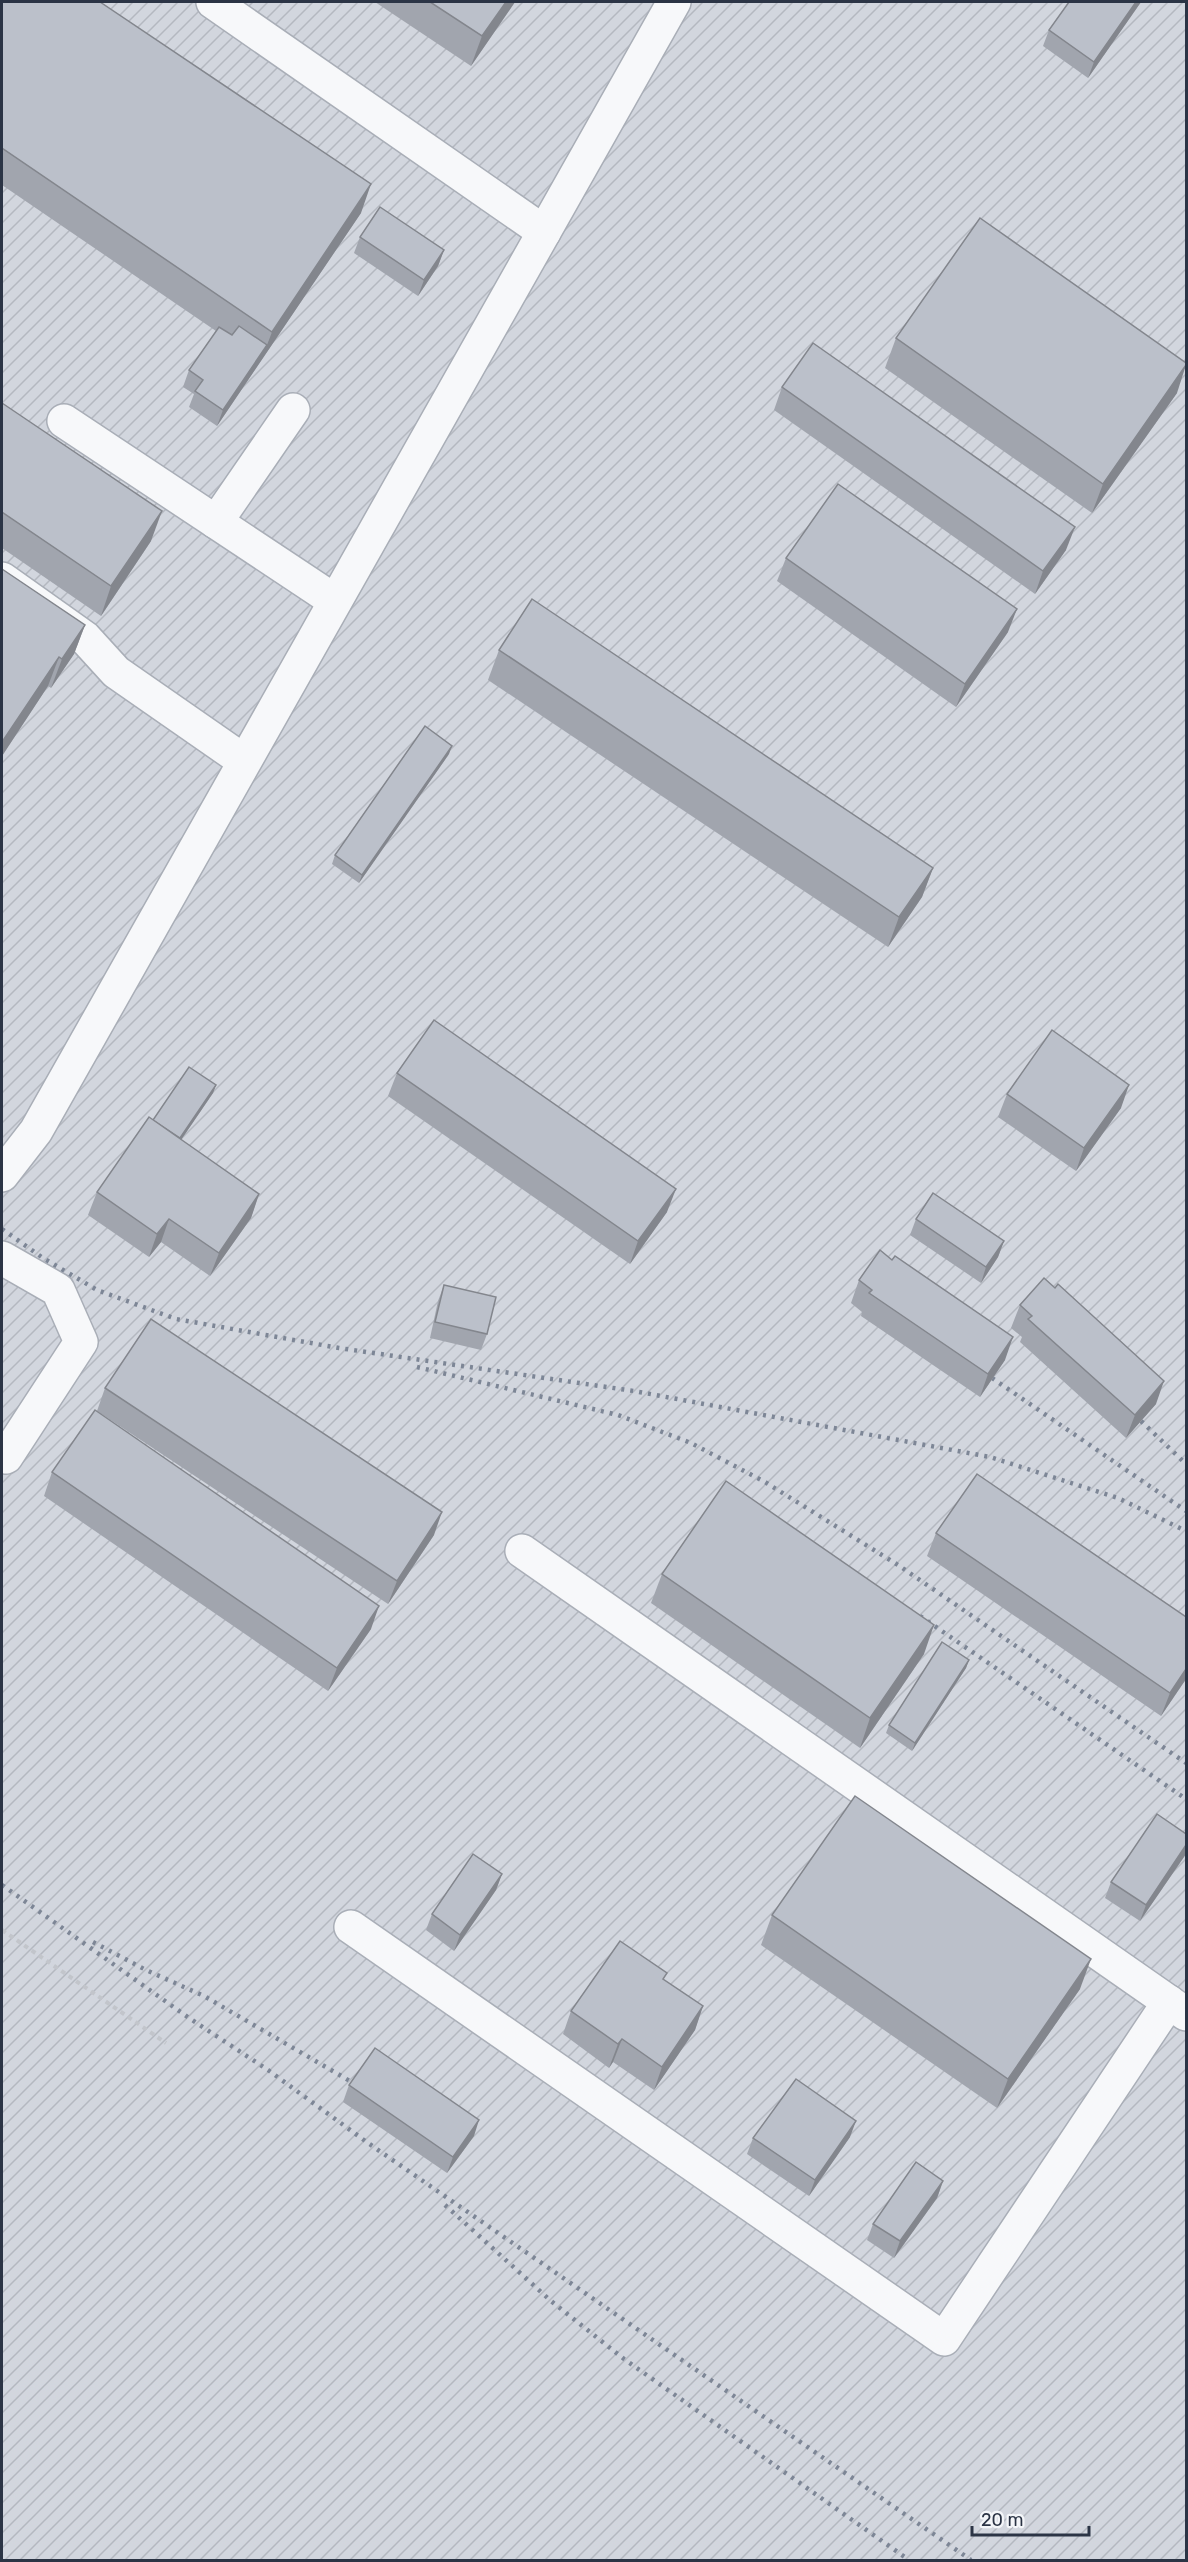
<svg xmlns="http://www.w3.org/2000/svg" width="1188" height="2562" font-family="Rubik,sans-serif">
  <defs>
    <pattern id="industrial-furrows" width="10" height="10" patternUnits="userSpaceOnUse" patternTransform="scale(1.5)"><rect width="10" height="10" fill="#d2d6de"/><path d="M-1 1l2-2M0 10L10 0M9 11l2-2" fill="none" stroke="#b4b8c0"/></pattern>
  </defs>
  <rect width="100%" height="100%" fill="#e4e7ec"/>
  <!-- industrial -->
  <rect fill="url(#industrial-furrows)" x="2" y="2" width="1184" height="2558"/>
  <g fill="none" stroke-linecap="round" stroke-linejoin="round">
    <defs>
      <g id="minor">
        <polyline points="213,2 544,232"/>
        <polyline points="64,421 335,601"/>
        <polyline points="216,522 293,410"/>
        <polyline points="2,579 85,638 116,672 244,761"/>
        <polyline points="2,1175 36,1131 674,2"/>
        <polyline points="2,1258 58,1290 81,1342 6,1457"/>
        <polyline points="522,1551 1186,2014"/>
        <polyline points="351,1927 944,2339 1169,2002"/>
      </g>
    </defs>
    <!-- minor casing -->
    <use href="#minor" stroke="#a9aeb7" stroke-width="36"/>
    <!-- path -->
    <polyline stroke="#c2c5cb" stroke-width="4" stroke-dasharray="4.5 4.5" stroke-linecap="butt" points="2,1930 166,2043"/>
    <!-- minor -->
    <use href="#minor" stroke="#f7f8fa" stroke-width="33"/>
    <!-- rail -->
    <g stroke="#7d8696" stroke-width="4.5" stroke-dasharray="3 6" stroke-linecap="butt">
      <polyline points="2,1229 43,1258 97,1290 176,1319 339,1348 634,1391 990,1457 1118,1498 1186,1531"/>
      <polyline points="417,1367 618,1415 691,1443 765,1482 898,1565 1186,1763"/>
      <polyline points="992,1378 1186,1511"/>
      <polyline points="1141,1421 1186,1464"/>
      <polyline points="920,1616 1186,1799"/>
      <polyline points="2,1885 189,2018 268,2070 368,2143 971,2560"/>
      <polyline points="93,1942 146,1970 204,1996 355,2084"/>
      <polyline points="445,2205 551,2301 624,2359 909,2560"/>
    </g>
  </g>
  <!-- wall -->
  <g fill="#a1a5ae">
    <polygon points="2,2 104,4 361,213 217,426 189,407 194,394 183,387 189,370 216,331 2,185"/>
    <polygon points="375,2 515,2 471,66"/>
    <polygon points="1141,2 1088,78 1043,46 1049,30"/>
    <polygon points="360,237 444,250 438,266 418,296 354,253"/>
    <polygon points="896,338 1177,393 1092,513 885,368"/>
    <polygon points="782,387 1066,550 1035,594 774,410"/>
    <polygon points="2,403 151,541 101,616 2,548"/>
    <polygon points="786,558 1008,632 956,707 777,581"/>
    <polygon points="2,569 85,625 74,654 51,688 48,686 2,756"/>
    <polygon points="499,650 933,868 922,897 888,947 488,680"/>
    <polygon points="449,754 359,883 332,864 335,855"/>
    <polygon points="397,1073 667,1212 630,1264 388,1096"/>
    <polygon points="216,1085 213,1093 181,1140 259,1194 251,1218 210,1276 161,1242 149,1257 88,1215 97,1192 153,1120"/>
    <polygon points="1007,1094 1121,1108 1076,1171 998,1117"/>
    <polygon points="916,1219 1004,1241 998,1257 981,1283 910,1235"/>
    <polygon points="859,1280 1005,1360 980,1397 861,1316 862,1312 851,1303"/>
    <polygon points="444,1285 487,1334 481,1350 430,1338 438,1301"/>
    <polygon points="1020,1305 1156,1404 1126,1438 1020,1342 1022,1337 1011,1328"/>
    <polygon points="105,1388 434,1535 388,1604 97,1411"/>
    <polygon points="52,1472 371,1629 328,1691 44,1496"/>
    <polygon points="936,1533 1186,1679 1161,1716 927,1556"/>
    <polygon points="662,1574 924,1654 860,1748 651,1603"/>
    <polygon points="969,1660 966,1668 912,1751 886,1733 889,1725"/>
    <polygon points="1186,1854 1140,1921 1105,1898 1111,1882"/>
    <polygon points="502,1874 496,1890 454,1951 426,1930 432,1914"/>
    <polygon points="772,1915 1080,1989 997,2108 761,1945"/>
    <polygon points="664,1980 703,2006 695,2030 654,2090 613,2062 609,2068 563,2034 571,2011"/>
    <polygon points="349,2085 474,2136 447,2173 343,2102"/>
    <polygon points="850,2137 809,2196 747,2154 753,2138"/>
    <polygon points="943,2181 937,2198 894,2258 867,2240 873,2224"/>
  </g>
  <!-- shaded-wall -->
  <g fill="#83868d">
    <polygon points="506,2 515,2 471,66 482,36"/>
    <polygon points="1136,2 1141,2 1088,78 1094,62"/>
    <polygon points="371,184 361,213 217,426 223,410 267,345 272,332"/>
    <polygon points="444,250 438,266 418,296 424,280"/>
    <polygon points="1186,365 1177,393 1092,513 1103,484"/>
    <polygon points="162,511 151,541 101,616 111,586"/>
    <polygon points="1075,527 1066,550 1035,594 1043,571"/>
    <polygon points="1017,609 1008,632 956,707 965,684"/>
    <polygon points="85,625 74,654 51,688 62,659"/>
    <polygon points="59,657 48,686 2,756 2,742"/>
    <polygon points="452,746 449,754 359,883 362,875"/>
    <polygon points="933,868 922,897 888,947 899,917"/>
    <polygon points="216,1085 213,1093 168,1159 171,1151"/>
    <polygon points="1129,1085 1121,1108 1076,1171 1084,1148"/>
    <polygon points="676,1189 667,1212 630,1264 638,1241"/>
    <polygon points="259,1194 251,1218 210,1276 219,1253"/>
    <polygon points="169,1219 161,1242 149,1257 157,1234"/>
    <polygon points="1004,1241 998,1257 981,1283 986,1267"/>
    <polygon points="1013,1337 1005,1360 980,1397 988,1374"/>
    <polygon points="1164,1381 1156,1404 1126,1438 1135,1415"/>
    <polygon points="442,1512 434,1535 388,1604 397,1581"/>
    <polygon points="379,1606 371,1629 328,1691 337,1668"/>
    <polygon points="934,1625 924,1654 860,1748 870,1718"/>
    <polygon points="969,1660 966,1668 912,1751 915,1743"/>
    <polygon points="1186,1669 1186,1679 1161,1716 1170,1693"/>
    <polygon points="1186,1845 1186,1854 1140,1921 1146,1905"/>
    <polygon points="502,1874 496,1890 454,1951 460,1935"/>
    <polygon points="1091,1959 1080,1989 997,2108 1008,2079"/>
    <polygon points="703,2006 695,2030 654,2090 662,2067"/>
    <polygon points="622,2039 613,2062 609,2068 618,2044"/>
    <polygon points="479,2120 474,2136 447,2173 453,2157"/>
    <polygon points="856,2121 850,2137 809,2196 815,2180"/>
    <polygon points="943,2181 937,2198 894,2258 900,2241"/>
  </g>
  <!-- building -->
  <g fill="#bbc0ca" stroke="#83868d" stroke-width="1.5">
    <polygon points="2,2 100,2 371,184 272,332 2,148"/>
    <polygon points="430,2 506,2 482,36"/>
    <polygon points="1069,2 1136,2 1094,62 1049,30"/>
    <polygon points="380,207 444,250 424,280 360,237"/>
    <polygon points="980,218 1186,363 1186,365 1103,484 896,338"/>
    <polygon points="239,326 267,345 223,410 195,391 203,380 189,370 219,327 232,335"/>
    <polygon points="813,343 1075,527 1043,571 782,387"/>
    <polygon points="2,403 162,511 111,586 2,512"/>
    <polygon points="838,484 1017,609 965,684 786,558"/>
    <polygon points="2,569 85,625 62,659 59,657 2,742"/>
    <polygon points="532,599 933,868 899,917 499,650"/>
    <polygon points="425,726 452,746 362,875 335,855"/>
    <polygon points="434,1020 676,1189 638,1241 397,1073"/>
    <polygon points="1052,1030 1129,1085 1084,1148 1007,1094"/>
    <polygon points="189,1067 216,1085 180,1138 153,1120"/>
    <polygon points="149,1117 259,1194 219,1253 169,1219 157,1234 97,1192"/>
    <polygon points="933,1193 1004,1241 986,1267 916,1219"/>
    <polygon points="880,1250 892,1260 895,1256 1013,1337 988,1374 869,1293 872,1290 859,1280"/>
    <polygon points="1044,1278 1055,1288 1058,1284 1164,1381 1135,1415 1028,1319 1032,1316 1020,1305"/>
    <polygon points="444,1285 496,1297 487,1334 435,1322"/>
    <polygon points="151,1319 442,1512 397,1581 105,1388"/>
    <polygon points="95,1410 379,1606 337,1668 52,1472"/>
    <polygon points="977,1474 1186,1617 1186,1669 1170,1693 936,1533"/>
    <polygon points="726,1481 934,1625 870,1718 662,1574"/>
    <polygon points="942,1642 969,1660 915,1743 889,1725"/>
    <polygon points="855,1796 1091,1959 1008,2079 772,1915"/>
    <polygon points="1157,1814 1186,1834 1186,1845 1146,1905 1111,1882"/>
    <polygon points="473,1854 502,1874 460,1935 432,1914"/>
    <polygon points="620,1941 667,1973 663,1979 703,2006 662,2067 622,2039 618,2044 571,2011"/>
    <polygon points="375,2048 479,2120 453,2157 349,2085"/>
    <polygon points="796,2079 856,2121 815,2180 753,2138"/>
    <polygon points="916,2162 943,2181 900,2241 873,2224"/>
  </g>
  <!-- border -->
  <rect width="1188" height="2562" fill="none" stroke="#2b3445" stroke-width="6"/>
  <!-- scale -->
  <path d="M972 2526v9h117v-9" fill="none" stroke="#2b3445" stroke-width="3"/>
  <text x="981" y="2526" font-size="18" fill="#2b3445" stroke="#f4f6f9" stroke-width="4.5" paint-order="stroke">20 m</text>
</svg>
